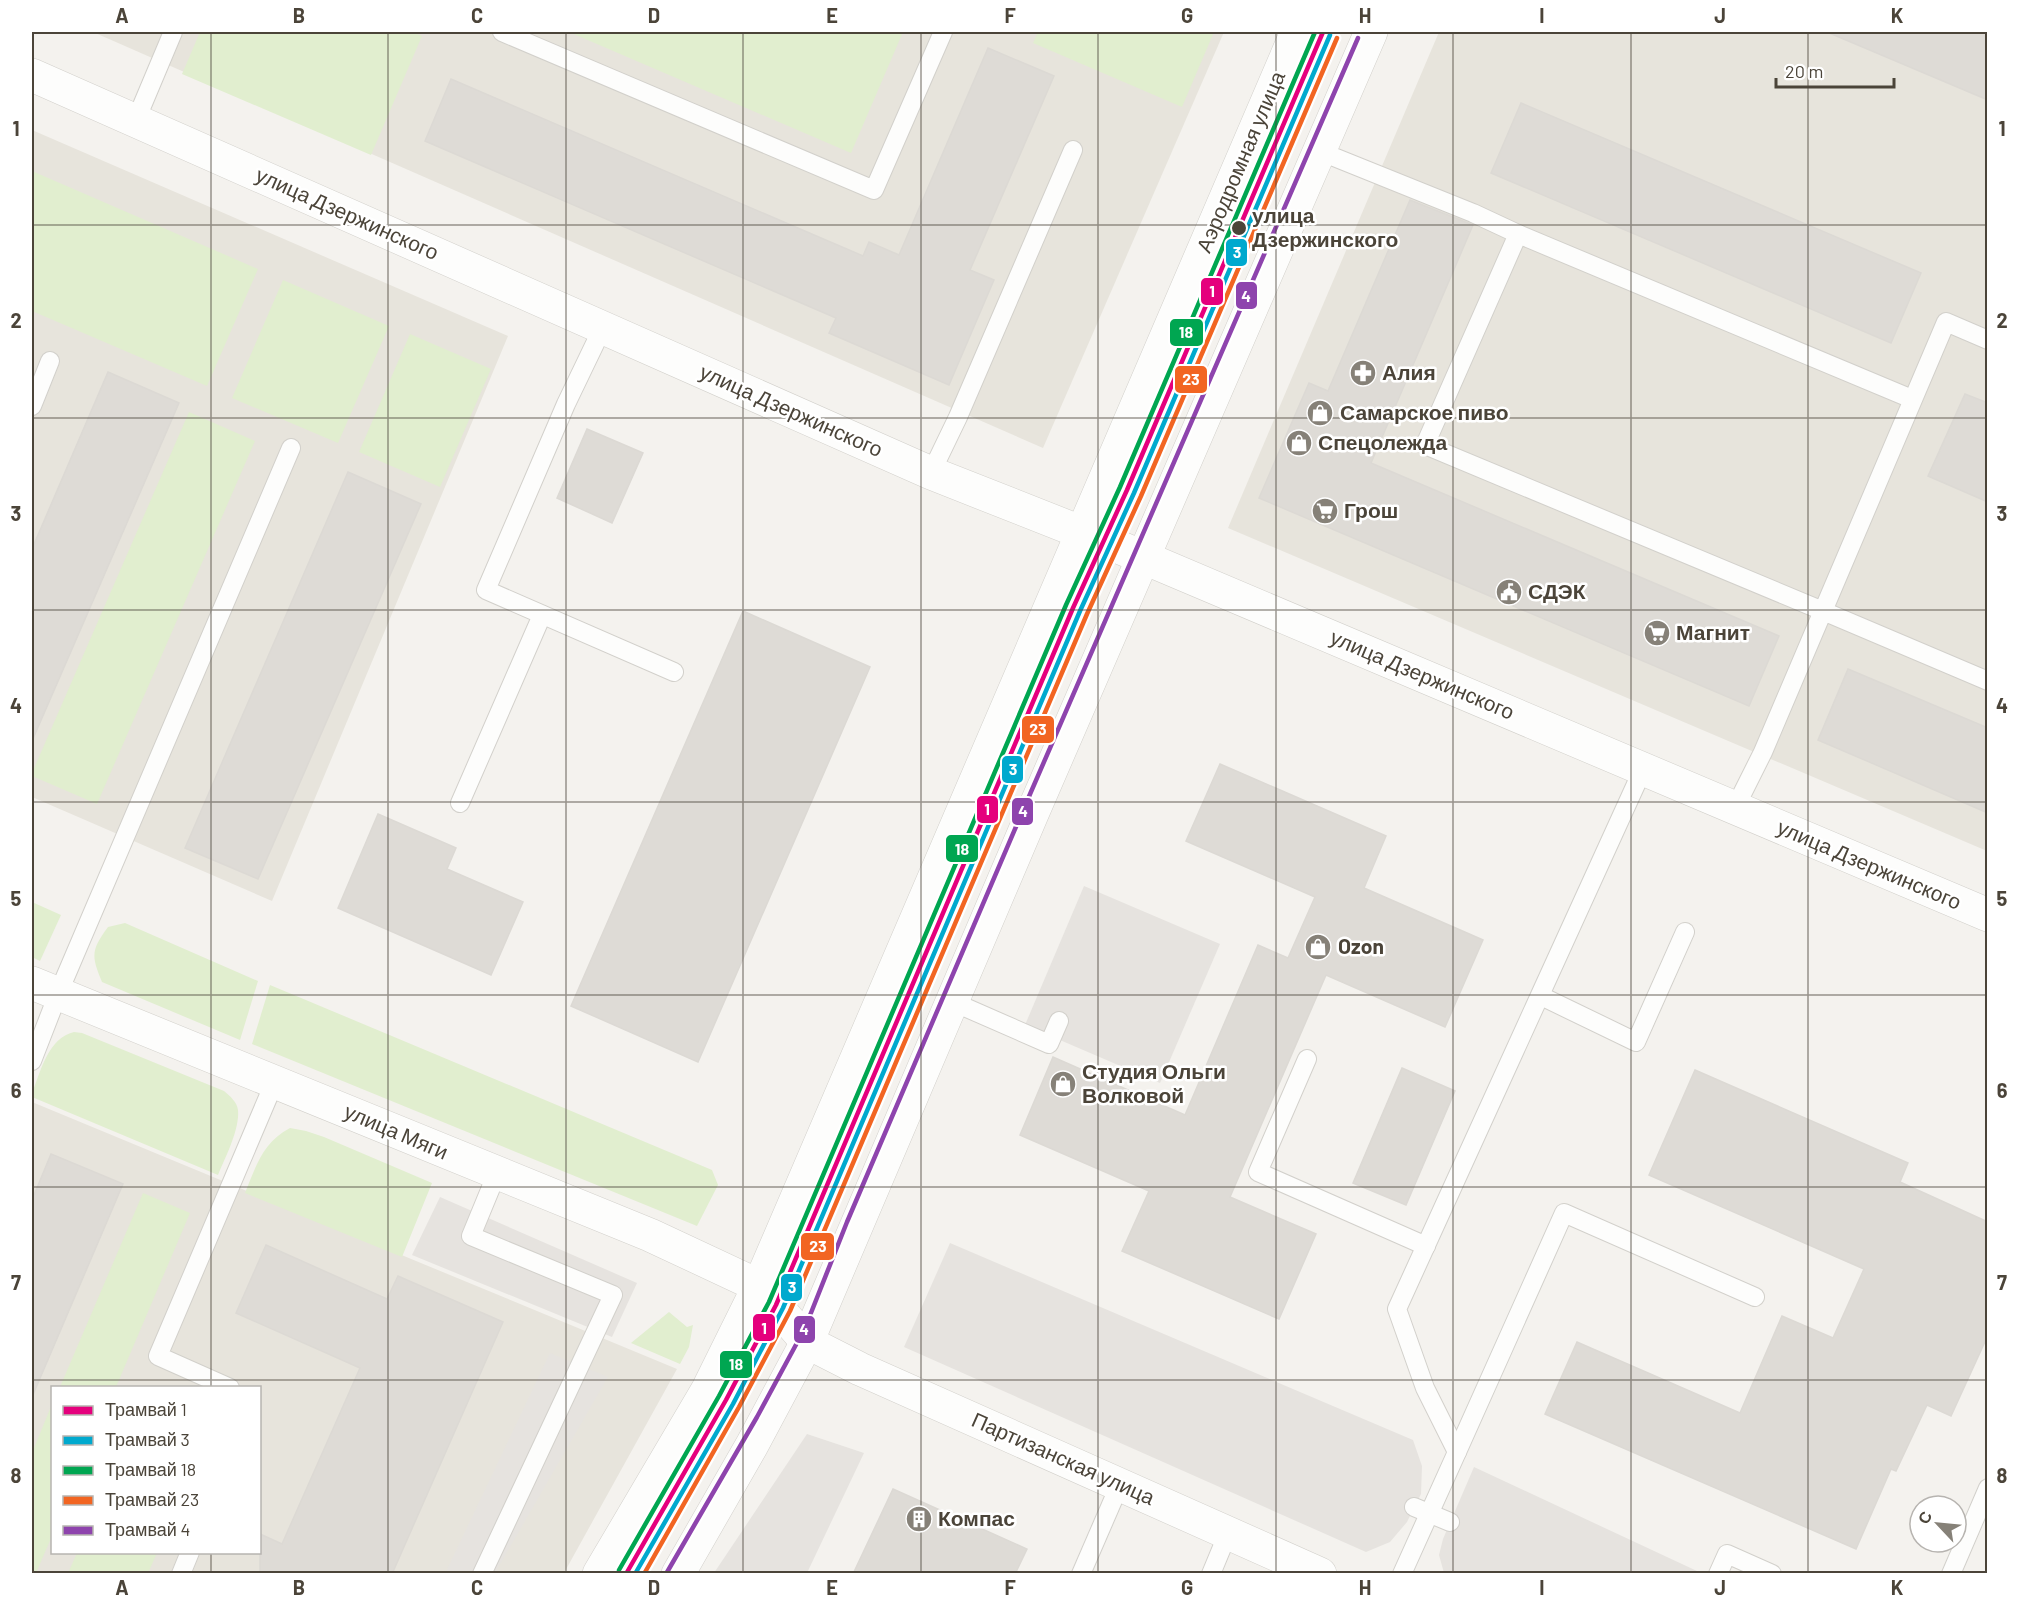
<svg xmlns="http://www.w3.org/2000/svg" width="2019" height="1605" font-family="Barlow,sans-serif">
  <rect width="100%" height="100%" fill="#f4f2ee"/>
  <!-- residential -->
  <g fill="#e7e4dc" fill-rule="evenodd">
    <polygon points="93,32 1224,32 1043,448"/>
    <polygon points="1439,32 1987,32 1987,851 1228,528"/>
    <polygon points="32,130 508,336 272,901 32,797"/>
    <path d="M32,1102L677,1369L564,1573H32ZM52,1388H260V1552H52Z"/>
  </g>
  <!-- green -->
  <g fill="#e1eecf">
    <polygon points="200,32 412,32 422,36 371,155 182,74"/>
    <polygon points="569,32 903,32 851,153"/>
    <polygon points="1038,32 1214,32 1182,107 1033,43"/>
    <polygon points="32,171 258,269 207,386 32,311"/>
    <polygon points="283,280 389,326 338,443 232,398"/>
    <polygon points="410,334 491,369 440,487 359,452"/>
    <polygon points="189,412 255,441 97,804 32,776 32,773"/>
    <polygon points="32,902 61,915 40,961 32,957"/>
    <path d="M125,923L258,981L240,1040L102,982C91,956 91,950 108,927Z"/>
    <polygon points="270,985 712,1170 718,1185 697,1226 252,1044"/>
    <path d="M74,1032L82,1033L224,1091C230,1096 237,1102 238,1110C240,1129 225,1158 218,1175L32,1097V1093C41,1071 48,1038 74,1032Z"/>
    <path d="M290,1128L306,1131L324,1137L432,1183L402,1257L245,1193C256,1166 263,1142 290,1128Z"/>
    <polygon points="143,1193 190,1213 116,1387 60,1387"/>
    <polygon points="669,1312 687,1327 693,1325 689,1347 680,1364 631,1343"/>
    <polygon points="52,1404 52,1536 36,1573 32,1573 32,1453"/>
    <polygon points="77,1553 77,1552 157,1553 148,1573 68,1573"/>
  </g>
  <!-- parking -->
  <g fill="#e6e3df">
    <polygon points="1084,886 1220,944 1160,1083 1025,1025"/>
    <polygon points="440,1197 637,1283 612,1337 412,1255"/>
    <polygon points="950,1243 1413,1440 1422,1466 1421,1494 1407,1522 1390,1542 1366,1552 904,1347"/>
    <polygon points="550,1353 608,1377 495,1573 445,1574"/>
    <polygon points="807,1434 864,1453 807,1573 714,1573"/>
    <polygon points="1474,1467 1697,1571 1696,1574 1444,1573 1439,1555 1443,1539"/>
  </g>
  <!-- building -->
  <g fill="#dedbd6" stroke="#dcd9d4" stroke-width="1.5">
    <polygon points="1827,32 1988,32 1988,100"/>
    <polygon points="988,48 1054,76 970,270 994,280 949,385 829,333 836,318 425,141 451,79 863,256 869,242 899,255"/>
    <polygon points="1521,103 1921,273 1891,343 1491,173"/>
    <polygon points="1410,200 1473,225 1371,463 1779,636 1749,706 1259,498 1309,383 1328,391"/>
    <polygon points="108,372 179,403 32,741 32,549"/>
    <polygon points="1965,394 1988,403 1988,502 1928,476"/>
    <polygon points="587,429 643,453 612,523 557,498"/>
    <polygon points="348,472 421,504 258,879 185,848"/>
    <polygon points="743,611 870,667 698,1062 571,1006"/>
    <polygon points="1848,669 1988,728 1988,813 1818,740"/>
    <polygon points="1220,764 1386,836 1364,888 1483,940 1445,1027 1326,975 1230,1197 1316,1234 1279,1319 1122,1251 1149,1191 1020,1135 1053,1057 1185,1115 1258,945 1288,958 1315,897 1186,841"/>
    <polygon points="378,814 456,848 447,869 523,902 491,975 338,908"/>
    <polygon points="1402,1068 1455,1091 1406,1205 1353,1183"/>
    <polygon points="1695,1070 1908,1163 1900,1182 1988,1222 1988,1335 1951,1416 1927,1405 1896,1471 1891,1469 1856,1549 1545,1414 1577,1342 1740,1413 1782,1316 1833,1338 1864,1269 1649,1175"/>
    <polygon points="51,1154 123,1184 32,1397 32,1200"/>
    <polygon points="266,1245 387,1299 398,1276 503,1322 392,1574 260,1574 260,1534 282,1544 360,1368 236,1313"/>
    <polygon points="893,1489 1027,1549 1015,1574 853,1574"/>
  </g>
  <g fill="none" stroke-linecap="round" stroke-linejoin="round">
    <defs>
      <g id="service">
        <polyline points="502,32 874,190 943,32"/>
        <polyline points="136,120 173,32"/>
        <polyline points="1319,151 1473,213 1518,234"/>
        <polyline points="603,327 566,404 486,590 674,672"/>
        <polyline points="1912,399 1518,234 1425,445 1823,611 1946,322 1988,340"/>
        <polyline points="32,406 50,361"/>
        <polyline points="931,473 958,417 1073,150"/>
        <polyline points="460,803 542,615"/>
        <polyline points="1735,808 1763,752 1823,611 1988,681"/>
        <polyline points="1541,996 1636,1042 1685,932"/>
        <polyline points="953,1002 1049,1044 1059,1021"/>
        <polyline points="1307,1059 1258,1172 1426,1246"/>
        <polyline points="32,1061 58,994 291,448"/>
        <polyline points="230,1388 158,1356 275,1081"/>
        <polyline points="1457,1452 1564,1213 1755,1297"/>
        <polyline points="1414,1507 1450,1522"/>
        <polyline points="181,1574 190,1552"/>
        <polyline points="482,1574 613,1295 471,1236 497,1173"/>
        <polyline points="1081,1574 1120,1484"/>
        <polyline points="1211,1574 1228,1533"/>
        <polyline points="1402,1574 1457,1452 1425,1388 1397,1309 1643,769"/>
        <polyline points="1718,1574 1727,1554 1772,1574"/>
        <polyline points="1951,1574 1988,1488"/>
      </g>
      <g id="minor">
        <polyline points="32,75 931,473 1121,548 1988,915"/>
        <polyline points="32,983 650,1235 759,1286"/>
      </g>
      <g id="tertiary">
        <polyline points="759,1286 807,1342 860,1369 1320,1574"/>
        <polyline points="599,1574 707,1391 759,1286 1297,32"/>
        <polyline points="678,1574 752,1445 807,1342 1032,814 1371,32"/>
      </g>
    </defs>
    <!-- service casing -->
    <use href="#service" stroke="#d2d0cb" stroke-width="20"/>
    <!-- minor casing -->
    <use href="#minor" stroke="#d2d0cb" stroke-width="34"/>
    <!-- tertiary casing -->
    <use href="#tertiary" stroke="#d2d0cb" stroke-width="34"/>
    <!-- service -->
    <use href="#service" stroke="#fdfdfc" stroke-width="18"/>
    <!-- minor -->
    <use href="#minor" stroke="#fdfdfc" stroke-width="33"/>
    <!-- tertiary -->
    <use href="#tertiary" stroke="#fdfdfc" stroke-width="33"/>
    <defs>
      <polyline id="tram-1" points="626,1574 726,1400 776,1305 1073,608 1127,490 1323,32"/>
      <polyline id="tram-2" points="635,1574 733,1404 783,1308 1080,611 1134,493 1330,35"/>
      <polyline id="tram-3" points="619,1570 719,1396 769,1302 1066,605 1120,487 1315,32"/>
      <polyline id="tram-4" points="644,1574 739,1407 790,1311 1087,614 1141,496 1337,38"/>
      <polyline id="tram-5" points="666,1574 757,1417 805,1328 847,1222 1024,808 1358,38"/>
    </defs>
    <!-- tram-1 casing -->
    <use href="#tram-1" stroke="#fff" stroke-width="9"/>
    <!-- tram-2 casing -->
    <use href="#tram-2" stroke="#fff" stroke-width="9"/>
    <!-- tram-3 casing -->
    <use href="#tram-3" stroke="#fff" stroke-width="9"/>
    <!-- tram-4 casing -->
    <use href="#tram-4" stroke="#fff" stroke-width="9"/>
    <!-- tram-5 casing -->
    <use href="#tram-5" stroke="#fff" stroke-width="9"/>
    <!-- tram-1 -->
    <use href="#tram-1" stroke="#e5007d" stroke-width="4.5"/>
    <!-- tram-2 -->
    <use href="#tram-2" stroke="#00a9ce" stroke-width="4.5"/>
    <!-- tram-3 -->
    <use href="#tram-3" stroke="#00a651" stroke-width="4.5"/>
    <!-- tram-4 -->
    <use href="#tram-4" stroke="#f26522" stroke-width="4.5"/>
    <!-- tram-5 -->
    <use href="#tram-5" stroke="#8e44ad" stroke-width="4.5"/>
  </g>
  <!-- grid -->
  <path fill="none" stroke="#4b4439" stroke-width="1.5" stroke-opacity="0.55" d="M211,32V1388M388,32V1574M566,32V1574M743,32V1574M921,32V1574M1098,32V1574M1276,32V1574M1453,32V1574M1631,32V1574M1808,32V1574M32,225H1988M32,418H1988M32,610H1988M32,802H1988M32,995H1988M32,1187H1988M32,1380H1988M211,1552V1574"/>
  <!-- icons -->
  <defs>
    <symbol id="pharmacy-disc" viewBox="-11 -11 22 22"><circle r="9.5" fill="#868178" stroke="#fff"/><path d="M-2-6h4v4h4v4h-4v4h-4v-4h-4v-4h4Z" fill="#fff"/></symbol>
    <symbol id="shop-disc" viewBox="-11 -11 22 22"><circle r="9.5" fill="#868178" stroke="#fff"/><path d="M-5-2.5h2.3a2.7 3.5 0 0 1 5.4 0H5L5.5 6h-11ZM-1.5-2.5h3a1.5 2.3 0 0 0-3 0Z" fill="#fff"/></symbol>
    <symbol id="supermarket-disc" viewBox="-11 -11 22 22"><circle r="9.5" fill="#868178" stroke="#fff"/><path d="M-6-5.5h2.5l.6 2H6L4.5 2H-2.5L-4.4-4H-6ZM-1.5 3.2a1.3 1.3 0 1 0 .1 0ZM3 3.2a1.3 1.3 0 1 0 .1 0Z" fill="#fff"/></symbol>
    <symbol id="civic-disc" viewBox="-11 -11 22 22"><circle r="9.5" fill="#868178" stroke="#fff"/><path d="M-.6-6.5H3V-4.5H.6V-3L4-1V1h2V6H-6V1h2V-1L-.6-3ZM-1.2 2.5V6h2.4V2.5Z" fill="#fff"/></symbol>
    <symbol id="building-disc" viewBox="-11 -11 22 22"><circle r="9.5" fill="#868178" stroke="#fff"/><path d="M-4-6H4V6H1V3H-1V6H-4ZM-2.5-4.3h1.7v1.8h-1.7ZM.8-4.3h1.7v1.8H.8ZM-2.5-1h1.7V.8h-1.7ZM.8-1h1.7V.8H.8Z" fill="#fff"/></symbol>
  </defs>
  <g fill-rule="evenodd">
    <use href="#pharmacy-disc" x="1348" y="358" width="30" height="30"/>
    <use href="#shop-disc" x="1305" y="398" width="30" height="30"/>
    <use href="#shop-disc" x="1284" y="428" width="30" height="30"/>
    <use href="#supermarket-disc" x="1310" y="496" width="30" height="30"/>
    <use href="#civic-disc" x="1494" y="577" width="30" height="30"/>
    <use href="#supermarket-disc" x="1642" y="618" width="30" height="30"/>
    <use href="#shop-disc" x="1303" y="932" width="30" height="30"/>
    <use href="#shop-disc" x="1048" y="1069" width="30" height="30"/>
    <use href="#building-disc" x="904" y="1504" width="30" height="30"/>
  </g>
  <!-- markers -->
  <circle fill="#4b4439" stroke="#fff" stroke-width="2" cx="1239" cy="228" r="8"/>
  <g text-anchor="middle" stroke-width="5" stroke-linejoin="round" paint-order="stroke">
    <!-- street labels -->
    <g font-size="21" fill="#4b4439" stroke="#fff">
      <text transform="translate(1241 162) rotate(-67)" y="7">Аэродромная улица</text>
      <text transform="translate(347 214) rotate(24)" y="7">улица Дзержинского</text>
      <text transform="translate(791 411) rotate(24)" y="7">улица Дзержинского</text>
      <text transform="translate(1422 675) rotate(23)" y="7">улица Дзержинского</text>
      <text transform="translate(1869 865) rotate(23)" y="7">улица Дзержинского</text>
      <text transform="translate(396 1132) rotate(23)" y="7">улица Мяги</text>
      <text transform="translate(1063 1459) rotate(24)" y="7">Партизанская улица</text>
    </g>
    <!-- stop labels -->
    <g font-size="21" font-weight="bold" fill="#4b4439" stroke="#fff" text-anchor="start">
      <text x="1252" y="223">улица<tspan x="1252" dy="24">Дзержинского</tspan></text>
    </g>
    <!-- poi labels -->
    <g font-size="21" font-weight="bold" fill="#4b4439" stroke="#fff" text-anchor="start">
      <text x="1382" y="380">Алия</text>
      <text x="1340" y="420">Самарское пиво</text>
      <text x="1318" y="450">Спецолежда</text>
      <text x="1344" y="518">Грош</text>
      <text x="1528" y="599">СДЭК</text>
      <text x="1676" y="640">Магнит</text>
      <text x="1338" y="954">Ozon</text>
      <text x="1082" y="1079">Студия Ольги<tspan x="1082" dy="24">Волковой</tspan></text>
      <text x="938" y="1526">Компас</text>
    </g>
  </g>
  <g stroke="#fff" stroke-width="2">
    <rect x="1225" y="238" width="23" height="29" rx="6" fill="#00a9ce"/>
    <rect x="1200" y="277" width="24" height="29" rx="6" fill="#e5007d"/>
    <rect x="1235" y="281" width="23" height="29" rx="6" fill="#8e44ad"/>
    <rect x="1169" y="318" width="35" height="29" rx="6" fill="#00a651"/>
    <rect x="1174" y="365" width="34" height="29" rx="6" fill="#f26522"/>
    <rect x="1021" y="715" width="34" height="29" rx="6" fill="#f26522"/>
    <rect x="1001" y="755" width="23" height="29" rx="6" fill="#00a9ce"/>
    <rect x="976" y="795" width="23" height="29" rx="6" fill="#e5007d"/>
    <rect x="1011" y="797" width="23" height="29" rx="6" fill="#8e44ad"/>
    <rect x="945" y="834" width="34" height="29" rx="6" fill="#00a651"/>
    <rect x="800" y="1232" width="35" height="29" rx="6" fill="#f26522"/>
    <rect x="780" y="1273" width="23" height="29" rx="6" fill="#00a9ce"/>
    <rect x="752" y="1313" width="24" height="29" rx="6" fill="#e5007d"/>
    <rect x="793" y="1315" width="23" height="29" rx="6" fill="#8e44ad"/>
    <rect x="719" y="1350" width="34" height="29" rx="6" fill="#00a651"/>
  </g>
  <g font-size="16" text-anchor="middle" font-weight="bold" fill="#fff">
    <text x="1237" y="258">3</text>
    <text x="1212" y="297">1</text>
    <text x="1246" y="302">4</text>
    <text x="1186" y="338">18</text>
    <text x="1191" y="385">23</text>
    <text x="1038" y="735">23</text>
    <text x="1013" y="775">3</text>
    <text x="987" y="815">1</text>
    <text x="1023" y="817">4</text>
    <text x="962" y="855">18</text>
    <text x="818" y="1252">23</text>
    <text x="792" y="1293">3</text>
    <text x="764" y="1334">1</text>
    <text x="804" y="1335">4</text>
    <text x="736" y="1370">18</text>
  </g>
  <!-- border -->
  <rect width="2019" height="1605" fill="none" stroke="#ffffff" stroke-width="66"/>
  <!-- legend -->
  <rect x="51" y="1386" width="210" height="168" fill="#ffffff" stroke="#b7b4b0" stroke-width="1.5"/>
  <rect x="63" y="1406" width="30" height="9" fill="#e5007d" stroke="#b7b4b0" stroke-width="1.5"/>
  <text x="105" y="1416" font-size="18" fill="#4b4439">Трамвай 1</text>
  <rect x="63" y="1436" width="30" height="9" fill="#00a9ce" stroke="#b7b4b0" stroke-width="1.5"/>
  <text x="105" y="1446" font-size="18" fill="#4b4439">Трамвай 3</text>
  <rect x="63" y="1466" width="30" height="9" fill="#00a651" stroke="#b7b4b0" stroke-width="1.5"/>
  <text x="105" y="1476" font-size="18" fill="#4b4439">Трамвай 18</text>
  <rect x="63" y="1496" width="30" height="9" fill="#f26522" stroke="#b7b4b0" stroke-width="1.5"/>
  <text x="105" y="1506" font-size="18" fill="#4b4439">Трамвай 23</text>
  <rect x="63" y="1526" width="30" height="9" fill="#8e44ad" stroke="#b7b4b0" stroke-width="1.5"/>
  <text x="105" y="1536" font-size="18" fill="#4b4439">Трамвай 4</text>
  <!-- north arrow -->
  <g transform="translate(1938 1524) rotate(296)"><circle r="28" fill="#ffffff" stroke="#b7b4b0" stroke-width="1.5"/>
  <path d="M0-4.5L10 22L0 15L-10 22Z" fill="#868178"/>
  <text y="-9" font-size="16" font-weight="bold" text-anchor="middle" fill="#4b4439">С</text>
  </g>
  <!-- scale -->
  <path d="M1776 78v9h118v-9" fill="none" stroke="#4b4439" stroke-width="3"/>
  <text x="1785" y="78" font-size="18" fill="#4b4439" stroke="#ffffff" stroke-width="4.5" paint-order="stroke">20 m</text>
  <rect x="33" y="33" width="1953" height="1539" fill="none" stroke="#4b4439" stroke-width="2"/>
  <g font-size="20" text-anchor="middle" font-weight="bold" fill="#4b4439">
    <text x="122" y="23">A</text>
    <text x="299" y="23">B</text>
    <text x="477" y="23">C</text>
    <text x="654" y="23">D</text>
    <text x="832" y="23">E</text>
    <text x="1010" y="23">F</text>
    <text x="1187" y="23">G</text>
    <text x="1365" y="23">H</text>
    <text x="1542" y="23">I</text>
    <text x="1720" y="23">J</text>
    <text x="1897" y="23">K</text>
    <text x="16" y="136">1</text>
    <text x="2002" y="136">1</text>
    <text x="16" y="328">2</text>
    <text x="2002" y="328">2</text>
    <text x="16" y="521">3</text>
    <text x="2002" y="521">3</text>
    <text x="16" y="713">4</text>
    <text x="2002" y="713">4</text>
    <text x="16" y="906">5</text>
    <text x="2002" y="906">5</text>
    <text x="16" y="1098">6</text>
    <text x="2002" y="1098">6</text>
    <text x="16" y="1290">7</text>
    <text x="2002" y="1290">7</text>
    <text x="16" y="1483">8</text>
    <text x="2002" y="1483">8</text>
    <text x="122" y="1595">A</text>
    <text x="299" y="1595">B</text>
    <text x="477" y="1595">C</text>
    <text x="654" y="1595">D</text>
    <text x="832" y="1595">E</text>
    <text x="1010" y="1595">F</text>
    <text x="1187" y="1595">G</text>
    <text x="1365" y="1595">H</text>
    <text x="1542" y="1595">I</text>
    <text x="1720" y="1595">J</text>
    <text x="1897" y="1595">K</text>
  </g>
</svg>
